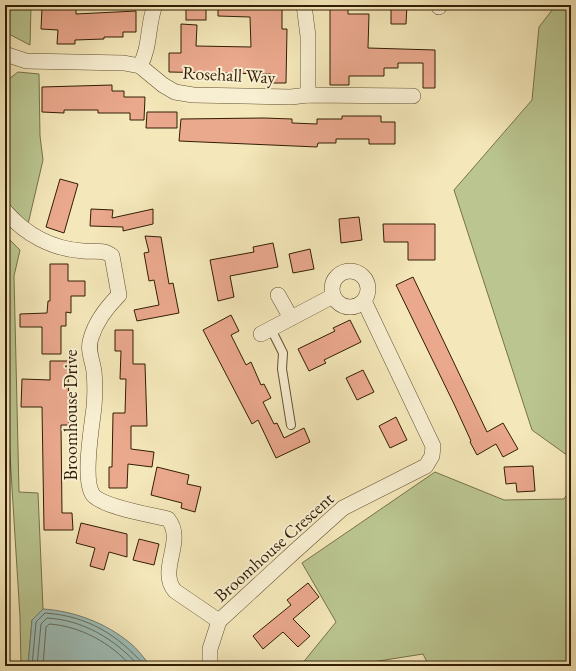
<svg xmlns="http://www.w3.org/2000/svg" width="576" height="671" font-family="'EB Garamond',serif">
  <rect width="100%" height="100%" fill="#f4e7b9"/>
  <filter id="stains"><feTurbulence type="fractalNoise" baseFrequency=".005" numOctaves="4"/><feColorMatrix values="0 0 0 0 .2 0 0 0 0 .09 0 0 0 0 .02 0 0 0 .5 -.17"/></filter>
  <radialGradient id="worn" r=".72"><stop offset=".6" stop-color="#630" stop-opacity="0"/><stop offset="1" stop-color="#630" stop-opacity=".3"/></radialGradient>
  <!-- green -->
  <g fill="#bac590" stroke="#76724a">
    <polygon points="5,5 31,5 30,45 5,32"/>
    <polygon points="556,5 571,5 571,458 532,430 454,190 532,100 539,27"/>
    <polygon points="18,72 39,74 40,136 43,160 28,224 9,204 5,196 5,82"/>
    <polygon points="7,237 20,250 14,276 19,492 38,493 43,609 32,620 28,666 21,666 20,617 7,407 5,405 5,238"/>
    <polygon points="435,472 504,500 564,499 571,488 571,666 429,666 423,654 347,666 302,666 301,665 336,622 302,563"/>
  </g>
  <!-- water -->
  <path fill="#9ebeb8" stroke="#737e70" d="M43,609C74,611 106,623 130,643C138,649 144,659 151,666H28L32,620Z"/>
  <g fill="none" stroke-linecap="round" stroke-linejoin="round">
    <!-- shore -->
    <g stroke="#686e5e" stroke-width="1">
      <path d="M32,666L36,622L45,613C88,616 118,635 145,666"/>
      <path d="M37,666L41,624L47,618C83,620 115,639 139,666"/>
      <path d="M43,666L46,627L49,624C80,626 111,643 131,666"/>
    </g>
  </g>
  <!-- building -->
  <g fill="#eaa88d" stroke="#321e04">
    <rect x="186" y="5" width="20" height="15"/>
    <polygon points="218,5 282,5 282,29 287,29 286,83 271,83 271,74 169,72 169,53 181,53 181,24 197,25 196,46 251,47 250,17 218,16"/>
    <polygon points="330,5 348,5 348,14 369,14 368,48 435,50 435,88 423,88 423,63 398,63 398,68 384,68 384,76 349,76 349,85 330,85"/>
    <polygon points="391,5 407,5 406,24 391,24"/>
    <polygon points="42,8 76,9 76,14 136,11 136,32 123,32 123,37 104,37 104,39 75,40 75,44 57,44 58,30 41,29"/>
    <polygon points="112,85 112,91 124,91 124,97 145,97 144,120 130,120 130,113 98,113 98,110 64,110 64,113 42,112 42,87"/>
    <polygon points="147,112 177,112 177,128 146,128"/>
    <polygon points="342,116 381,116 381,122 395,122 395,144 369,144 369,139 336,139 336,143 318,143 317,147 179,141 181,119 264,118 292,119 292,123 317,124 317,119 342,119"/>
    <polygon points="60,179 78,184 64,233 46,227"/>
    <polygon points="91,209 113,210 112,218 153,209 153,224 123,231 123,227 90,226"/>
    <polygon points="359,217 362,240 341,243 339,219"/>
    <polygon points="383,224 435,224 435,260 408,260 408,242 384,242"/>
    <polygon points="145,236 161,237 169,284 173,283 179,313 137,321 134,310 159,305 154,280 149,281 144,253 149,252"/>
    <polygon points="273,243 278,267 230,276 234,297 218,301 210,260 254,252 253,247"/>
    <polygon points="310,249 314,269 293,273 289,254"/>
    <polygon points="50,264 68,264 68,281 85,281 85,296 71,296 71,313 66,312 66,326 61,326 61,354 42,354 42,327 20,327 20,314 47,313 48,301 50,301"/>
    <polygon points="413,277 487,432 503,423 518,449 503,457 496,444 477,455 470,442 471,441 455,406 396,285"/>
    <polygon points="231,315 239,331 231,335 246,365 251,362 261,385 264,384 271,398 263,402 274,424 277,423 284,438 304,428 310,442 276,458 258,420 252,424 203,330"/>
    <polygon points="350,320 361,342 324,360 326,363 309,371 298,349 335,331 333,328"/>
    <polygon points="115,330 133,330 133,364 145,364 147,426 131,426 131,449 154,452 152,467 128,464 127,488 109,488 109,467 112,467 113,413 125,413 126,379 120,379 121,351 115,351"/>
    <polygon points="50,361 68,361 69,425 61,425 62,513 72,513 73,530 44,530 42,407 21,407 22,379 50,380"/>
    <polygon points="363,370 374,392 357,400 346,378"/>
    <polygon points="396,417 407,440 390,448 379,426"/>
    <polygon points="533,466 535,491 517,492 516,483 506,484 504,467"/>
    <polygon points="157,467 189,475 187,484 201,487 195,512 181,508 182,503 151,495"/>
    <polygon points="81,523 127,534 127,557 109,552 104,570 90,566 95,548 76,543"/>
    <polygon points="139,539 159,544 154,565 133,560"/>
    <polygon points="308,583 319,597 293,619 310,636 298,647 283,632 263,649 253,636 291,605 287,600"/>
  </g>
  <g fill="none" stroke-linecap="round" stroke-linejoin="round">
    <defs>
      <polyline id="service" points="271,329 283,353 282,369 291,425"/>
      <g id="minor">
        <polyline points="304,5 308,36 308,95"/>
        <polyline points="439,7 440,5"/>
        <polyline points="5,54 26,61 124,63 140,66 163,85 175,92 193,95 291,97 308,95 413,96"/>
        <path d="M140,66C151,45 147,26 155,5"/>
        <path d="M5,211C25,234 52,249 83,251C94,252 103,249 112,256L119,295C107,307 96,321 91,338C87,349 92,359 94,371C95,382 95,396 94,407C92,426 82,480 93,495C103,507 152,515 168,519C186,541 157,570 175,591L219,621"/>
        <circle cx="350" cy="289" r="18"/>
        <polyline points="278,295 291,318"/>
        <polyline points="261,334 333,296"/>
        <polyline points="210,666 210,649 219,621 294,552 343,508 426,466 432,456 433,446 364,301"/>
      </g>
    </defs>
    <!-- service casing -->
    <use href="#service" stroke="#625031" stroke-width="10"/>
    <!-- minor casing -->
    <use href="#minor" stroke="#625031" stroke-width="16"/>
    <!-- service -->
    <use href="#service" stroke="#f8efd2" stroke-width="8"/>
    <!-- minor -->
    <use href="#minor" stroke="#f8efd2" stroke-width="15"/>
  </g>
  <g text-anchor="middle" stroke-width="4" stroke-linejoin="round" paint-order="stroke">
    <!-- street labels -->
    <g font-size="18" fill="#321e04" stroke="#f8efd2">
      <text transform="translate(229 75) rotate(3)" y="6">Rosehall Way</text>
      <text transform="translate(71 415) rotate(-90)" y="6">Broomhouse Drive</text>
      <text transform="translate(274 547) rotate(-42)" y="6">Broomhouse Crescent</text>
    </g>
  </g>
  <!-- margin -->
  <rect width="576" height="671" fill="none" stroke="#f4e7b9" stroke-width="20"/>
  <rect x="6" y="6" width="564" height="659" fill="none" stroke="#321e04" stroke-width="2"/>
  <rect x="10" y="10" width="556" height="651" fill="none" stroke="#321e04"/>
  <rect width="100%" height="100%" filter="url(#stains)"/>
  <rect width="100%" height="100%" fill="url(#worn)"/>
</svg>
